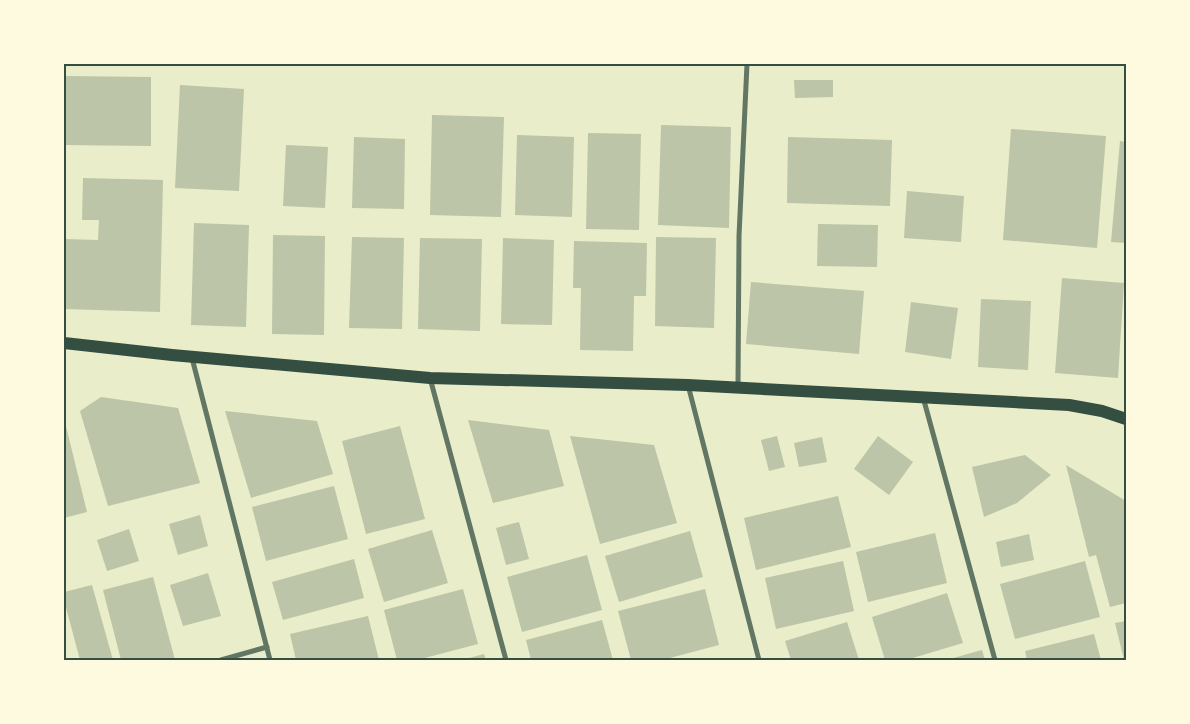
<svg xmlns="http://www.w3.org/2000/svg" width="1190" height="724" font-family="Inter,sans-serif">
  <rect width="100%" height="100%" fill="#e9edc9"/>
  <!-- building -->
  <g fill="#bcc5a7">
    <polygon points="64,76 151,77 151,146 64,145"/>
    <polygon points="794,80 833,80 833,97 795,98"/>
    <polygon points="180,85 244,89 239,191 175,188"/>
    <polygon points="432,115 504,117 501,217 430,215"/>
    <polygon points="661,125 731,127 729,228 658,225"/>
    <polygon points="1011,129 1106,136 1097,248 1003,240"/>
    <polygon points="588,133 641,134 639,230 586,229"/>
    <polygon points="517,135 574,137 572,217 515,215"/>
    <polygon points="354,137 405,139 404,209 352,208"/>
    <polygon points="788,137 892,140 890,206 787,203"/>
    <polygon points="1120,141 1126,142 1126,243 1111,242"/>
    <polygon points="286,145 328,147 325,208 283,206"/>
    <polygon points="83,178 163,180 160,312 64,309 64,239 98,240 99,220 82,220"/>
    <polygon points="907,191 964,196 961,242 904,238"/>
    <polygon points="194,223 249,225 246,327 191,325"/>
    <polygon points="818,224 878,225 877,267 817,266"/>
    <polygon points="273,235 325,236 324,335 272,334"/>
    <polygon points="352,237 404,238 402,329 349,328"/>
    <polygon points="656,237 716,238 714,328 655,326"/>
    <polygon points="420,238 482,239 480,331 418,329"/>
    <polygon points="503,238 554,240 552,325 501,324"/>
    <polygon points="574,241 647,243 646,296 634,296 633,351 580,350 581,288 573,288"/>
    <polygon points="1062,278 1124,283 1118,378 1055,373"/>
    <polygon points="751,282 864,291 859,354 746,344"/>
    <polygon points="981,299 1031,301 1028,370 978,367"/>
    <polygon points="911,302 958,308 951,359 905,352"/>
    <polygon points="101,397 178,408 200,483 108,506 80,411"/>
    <polygon points="225,411 317,421 333,474 251,498"/>
    <polygon points="64,418 87,512 64,518"/>
    <polygon points="468,420 549,430 564,486 493,503"/>
    <polygon points="400,426 425,519 366,534 342,441"/>
    <polygon points="570,436 654,445 677,523 600,544"/>
    <polygon points="777,436 785,467 769,471 761,440"/>
    <polygon points="878,436 913,462 889,495 854,469"/>
    <polygon points="822,437 827,462 799,467 794,443"/>
    <polygon points="1025,455 1051,475 1017,503 984,517 972,467"/>
    <polygon points="1066,465 1126,501 1126,603 1110,607 1096,555 1089,557"/>
    <polygon points="334,486 348,539 266,561 252,507"/>
    <polygon points="838,496 851,547 756,570 744,518"/>
    <polygon points="200,515 208,546 178,555 169,524"/>
    <polygon points="519,522 529,559 506,565 496,528"/>
    <polygon points="129,529 139,561 107,571 97,540"/>
    <polygon points="432,530 448,583 384,602 368,549"/>
    <polygon points="690,531 703,577 619,602 605,556"/>
    <polygon points="935,533 947,583 868,602 856,552"/>
    <polygon points="1029,534 1034,560 1001,567 996,542"/>
    <polygon points="587,555 602,610 522,632 507,577"/>
    <polygon points="354,559 364,598 283,620 272,582"/>
    <polygon points="843,561 854,611 776,629 765,578"/>
    <polygon points="1085,561 1100,617 1015,639 1000,584"/>
    <polygon points="208,573 221,616 183,626 170,585"/>
    <polygon points="153,577 175,660 121,660 103,590"/>
    <polygon points="92,585 113,660 80,660 64,600 64,592"/>
    <polygon points="463,589 478,644 417,660 397,660 384,610"/>
    <polygon points="705,589 719,645 662,660 631,660 618,611"/>
    <polygon points="947,593 963,643 906,660 885,660 872,617"/>
    <polygon points="368,616 379,660 296,660 290,634"/>
    <polygon points="602,620 613,660 531,660 526,640"/>
    <polygon points="1126,621 1126,660 1124,660 1115,623"/>
    <polygon points="847,622 859,660 791,660 785,641"/>
    <polygon points="1094,634 1101,660 1027,660 1025,651"/>
    <polygon points="982,650 985,660 946,660"/>
    <polygon points="484,654 486,660 462,660"/>
  </g>
  <g fill="none" stroke-linecap="round" stroke-linejoin="round">
    <!-- minor -->
    <g stroke="#617663" stroke-width="5">
      <polyline points="192,358 270,660"/>
      <polyline points="430,378 506,660"/>
      <polyline points="688,385 759,660"/>
      <polyline points="738,387 739,236 747,64"/>
      <polyline points="923,397 995,660"/>
      <polyline points="221,660 267,647"/>
    </g>
    <!-- primary -->
    <polyline stroke="#344e41" stroke-width="12" points="64,343 172,355 430,378 688,385 1069,405 1102,411 1126,419"/>
  </g>
  <!-- border -->
  <rect width="1190" height="724" fill="none" stroke="#fefae0" stroke-width="130"/>
  <rect x="65" y="65" width="1060" height="594" fill="none" stroke="#344e41" stroke-width="2"/>
</svg>
